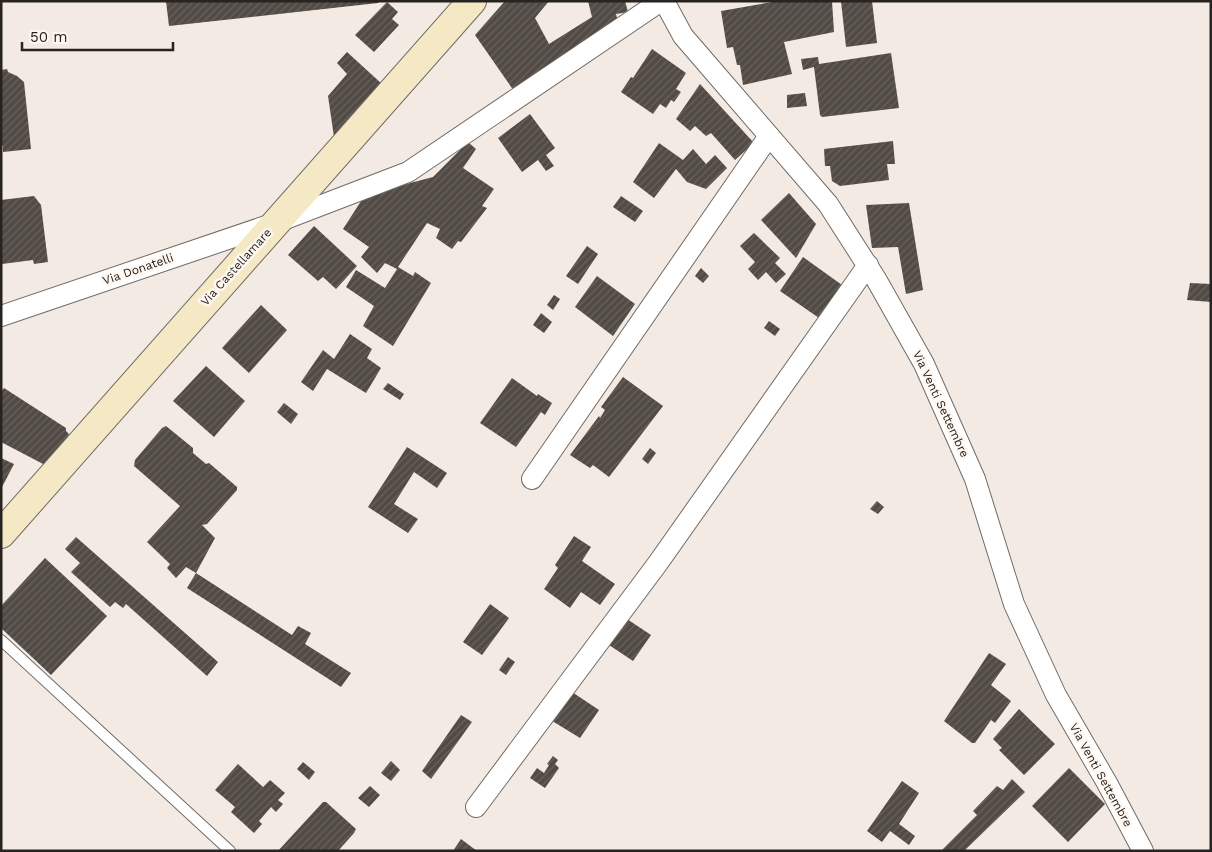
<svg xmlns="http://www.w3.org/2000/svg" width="1212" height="852" font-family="'Work Sans',sans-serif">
  <defs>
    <pattern id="building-hatch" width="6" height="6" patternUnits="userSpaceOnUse" patternTransform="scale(1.25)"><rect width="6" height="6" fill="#524b45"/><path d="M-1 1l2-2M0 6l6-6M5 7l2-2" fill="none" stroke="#68625d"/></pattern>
  </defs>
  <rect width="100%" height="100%" fill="#f2eae3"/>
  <!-- building -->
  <g fill="url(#building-hatch)">
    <polygon points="166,1 380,1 378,3 169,26"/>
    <polygon points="505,1 549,1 535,18 549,44 592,17 588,1 625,1 628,12 616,14 618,22 514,91 475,35"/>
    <polygon points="778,1 832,1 834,32 784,42 792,74 743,85 740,65 737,65 733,47 727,48 721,11"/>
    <polygon points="841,1 872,1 877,43 846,47"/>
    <polygon points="387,2 398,12 392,19 399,25 374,52 355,35"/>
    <polygon points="652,49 686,73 676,89 681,92 674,102 671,100 666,108 660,104 653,114 621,92 631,77 633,78"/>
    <polygon points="347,52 382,84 334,137 328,96 347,74 337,63"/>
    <polygon points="891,53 899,108 822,117 820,115 814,67 803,70 801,59 818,57 819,64"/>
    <polygon points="7,69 8,72 17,76 24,82 31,149 3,152 3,145 1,147 1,70"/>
    <polygon points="700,84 754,143 735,160 711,133 706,136 695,126 690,131 676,119"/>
    <polygon points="805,93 807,106 787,108 787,95"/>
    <polygon points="530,114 555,148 546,155 554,166 546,171 538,160 522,172 498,138"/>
    <polygon points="893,141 895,164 887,164 889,180 840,186 832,181 830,166 825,166 824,149"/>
    <polygon points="468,142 476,149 463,168 494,189 482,206 487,208 461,242 458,241 452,249 436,238 440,229 427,223 398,267 413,276 415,272 431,283 393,346 363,326 374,306 346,287 356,270 385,288 397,269 385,263 377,273 361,257 369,247 343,229 365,195 433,177"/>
    <polygon points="659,143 683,160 693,149 706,164 715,155 727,168 706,189 687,182 676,169 654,198 633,182"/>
    <polygon points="789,193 816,224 796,258 761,220"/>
    <polygon points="34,196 41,205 48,262 34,264 33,260 2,264 1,200"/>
    <polygon points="621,196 643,211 635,222 613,207"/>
    <polygon points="909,203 923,290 906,294 898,247 872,248 866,205"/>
    <polygon points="314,226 357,266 336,289 323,277 318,281 288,255"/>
    <polygon points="754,233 780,258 775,263 786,274 776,283 766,272 758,280 748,269 755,262 740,246"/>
    <polygon points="587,246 598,254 578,284 566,276"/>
    <polygon points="803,257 842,285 819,318 780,291"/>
    <polygon points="701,268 709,276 703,283 695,276"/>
    <polygon points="597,276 635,304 613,336 575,307"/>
    <polygon points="1190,283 1211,284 1211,302 1187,300"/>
    <polygon points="554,295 560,299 553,310 547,305"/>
    <polygon points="261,305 287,330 249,373 222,348"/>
    <polygon points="541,313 552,322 544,333 533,325"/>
    <polygon points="769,321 780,329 775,336 764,328"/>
    <polygon points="350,334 372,349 367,358 381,368 366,393 327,369 313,391 301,382 323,350 334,359"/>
    <polygon points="206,366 245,401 214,437 173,401"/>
    <polygon points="623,377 663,406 609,477 593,465 590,468 570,455 599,416 600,418 605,410 601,407"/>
    <polygon points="512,378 537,396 538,394 552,403 545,415 541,412 516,447 480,423"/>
    <polygon points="388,383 404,394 400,400 383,389"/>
    <polygon points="4,388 66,428 66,431 69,434 64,444 45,465 1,442 1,392"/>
    <polygon points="284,403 298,414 291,424 277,412"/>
    <polygon points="166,426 193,448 193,453 206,464 209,463 237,487 237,490 207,524 202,525 215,538 196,573 186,567 176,578 167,568 170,564 147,542 180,506 134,466 135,460 162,428"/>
    <polygon points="407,447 447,473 437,488 414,472 394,504 418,519 408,533 368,507"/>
    <polygon points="650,448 656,453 648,464 642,459"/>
    <polygon points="1,458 14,464 1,489"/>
    <polygon points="877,501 884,507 878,514 870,509"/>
    <polygon points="574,536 591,547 582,561 615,584 600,605 581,592 570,608 544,589 558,568 555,565"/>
    <polygon points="76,537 218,662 207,676 126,604 123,608 115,602 110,607 71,572 80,563 65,549"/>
    <polygon points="45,558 107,616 51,675 1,628 1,606"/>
    <polygon points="196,573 292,635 298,626 311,633 305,644 351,673 341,687 187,588"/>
    <polygon points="490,604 509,618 482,655 463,642"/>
    <polygon points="624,617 651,635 633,661 606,643"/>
    <polygon points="989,653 1006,664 991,685 1011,701 995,723 991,720 975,743 972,743 944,721"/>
    <polygon points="508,657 515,662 506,675 499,670"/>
    <polygon points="572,692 599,710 580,738 549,719"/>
    <polygon points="1019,709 1055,744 1024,775 999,750 1002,748 993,739"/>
    <polygon points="461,715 472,722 431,779 422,771"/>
    <polygon points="553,756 558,760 555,764 559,768 545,788 530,778 537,768 544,773 549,765 547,764"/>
    <polygon points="391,761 400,770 391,781 381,773"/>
    <polygon points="303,762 315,772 309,780 297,769"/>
    <polygon points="238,764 263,787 270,780 285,793 278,800 283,804 276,812 271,807 259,821 262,824 254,833 231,812 235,807 215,790"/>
    <polygon points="1069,768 1105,804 1068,842 1032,806"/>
    <polygon points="1012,779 1025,792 964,851 941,851 977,815 973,811 997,786 1003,790"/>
    <polygon points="902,781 919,793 899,824 915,836 909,845 890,831 882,842 867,831"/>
    <polygon points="370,786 380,795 369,807 358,798"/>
    <polygon points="323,802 326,802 356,829 354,833 338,851 278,851"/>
    <polygon points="461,839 477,851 453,851"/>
  </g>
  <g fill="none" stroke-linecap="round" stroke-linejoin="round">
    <defs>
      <polyline id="lane" points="1,640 230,851"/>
      <g id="street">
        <polyline points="664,1 683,36 828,204 876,279 924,364 975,479 1014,604 1056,695 1107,783 1143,851"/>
        <polyline points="1,316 275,223 408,172 661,1"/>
        <polyline points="532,479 769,136"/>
        <polyline points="476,807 658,563 868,265"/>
      </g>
      <polyline id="secondary" points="1,534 472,1"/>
    </defs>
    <!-- lane casing -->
    <use href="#lane" stroke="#726b65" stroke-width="12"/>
    <!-- street casing -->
    <use href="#street" stroke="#726b65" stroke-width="22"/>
    <!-- secondary casing -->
    <use href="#secondary" stroke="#726b65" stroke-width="30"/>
    <!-- lane -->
    <use href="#lane" stroke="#fff" stroke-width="10"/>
    <!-- street -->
    <use href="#street" stroke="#fff" stroke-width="20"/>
    <!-- secondary -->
    <use href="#secondary" stroke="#f5e8c4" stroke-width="28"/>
  </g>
  <g text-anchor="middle" stroke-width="5" stroke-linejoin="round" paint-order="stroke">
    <!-- street labels -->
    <g font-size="12" fill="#262321" stroke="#fff7f0">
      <text transform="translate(236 267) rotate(-48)" y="4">Via Castellamare</text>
      <text transform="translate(138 269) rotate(-19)" y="4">Via Donatelli</text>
      <text transform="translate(941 404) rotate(65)" y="4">Via Venti Settembre</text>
      <text transform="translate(1101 775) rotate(61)" y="4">Via Venti Settembre</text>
    </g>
  </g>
  <!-- border -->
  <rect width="1212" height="852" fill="none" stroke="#262321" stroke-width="5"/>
  <!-- scale -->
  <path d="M22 42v8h151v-8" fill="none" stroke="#262321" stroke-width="2.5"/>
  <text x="30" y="42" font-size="15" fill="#262321" stroke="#fff7f0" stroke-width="4" paint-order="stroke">50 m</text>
</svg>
